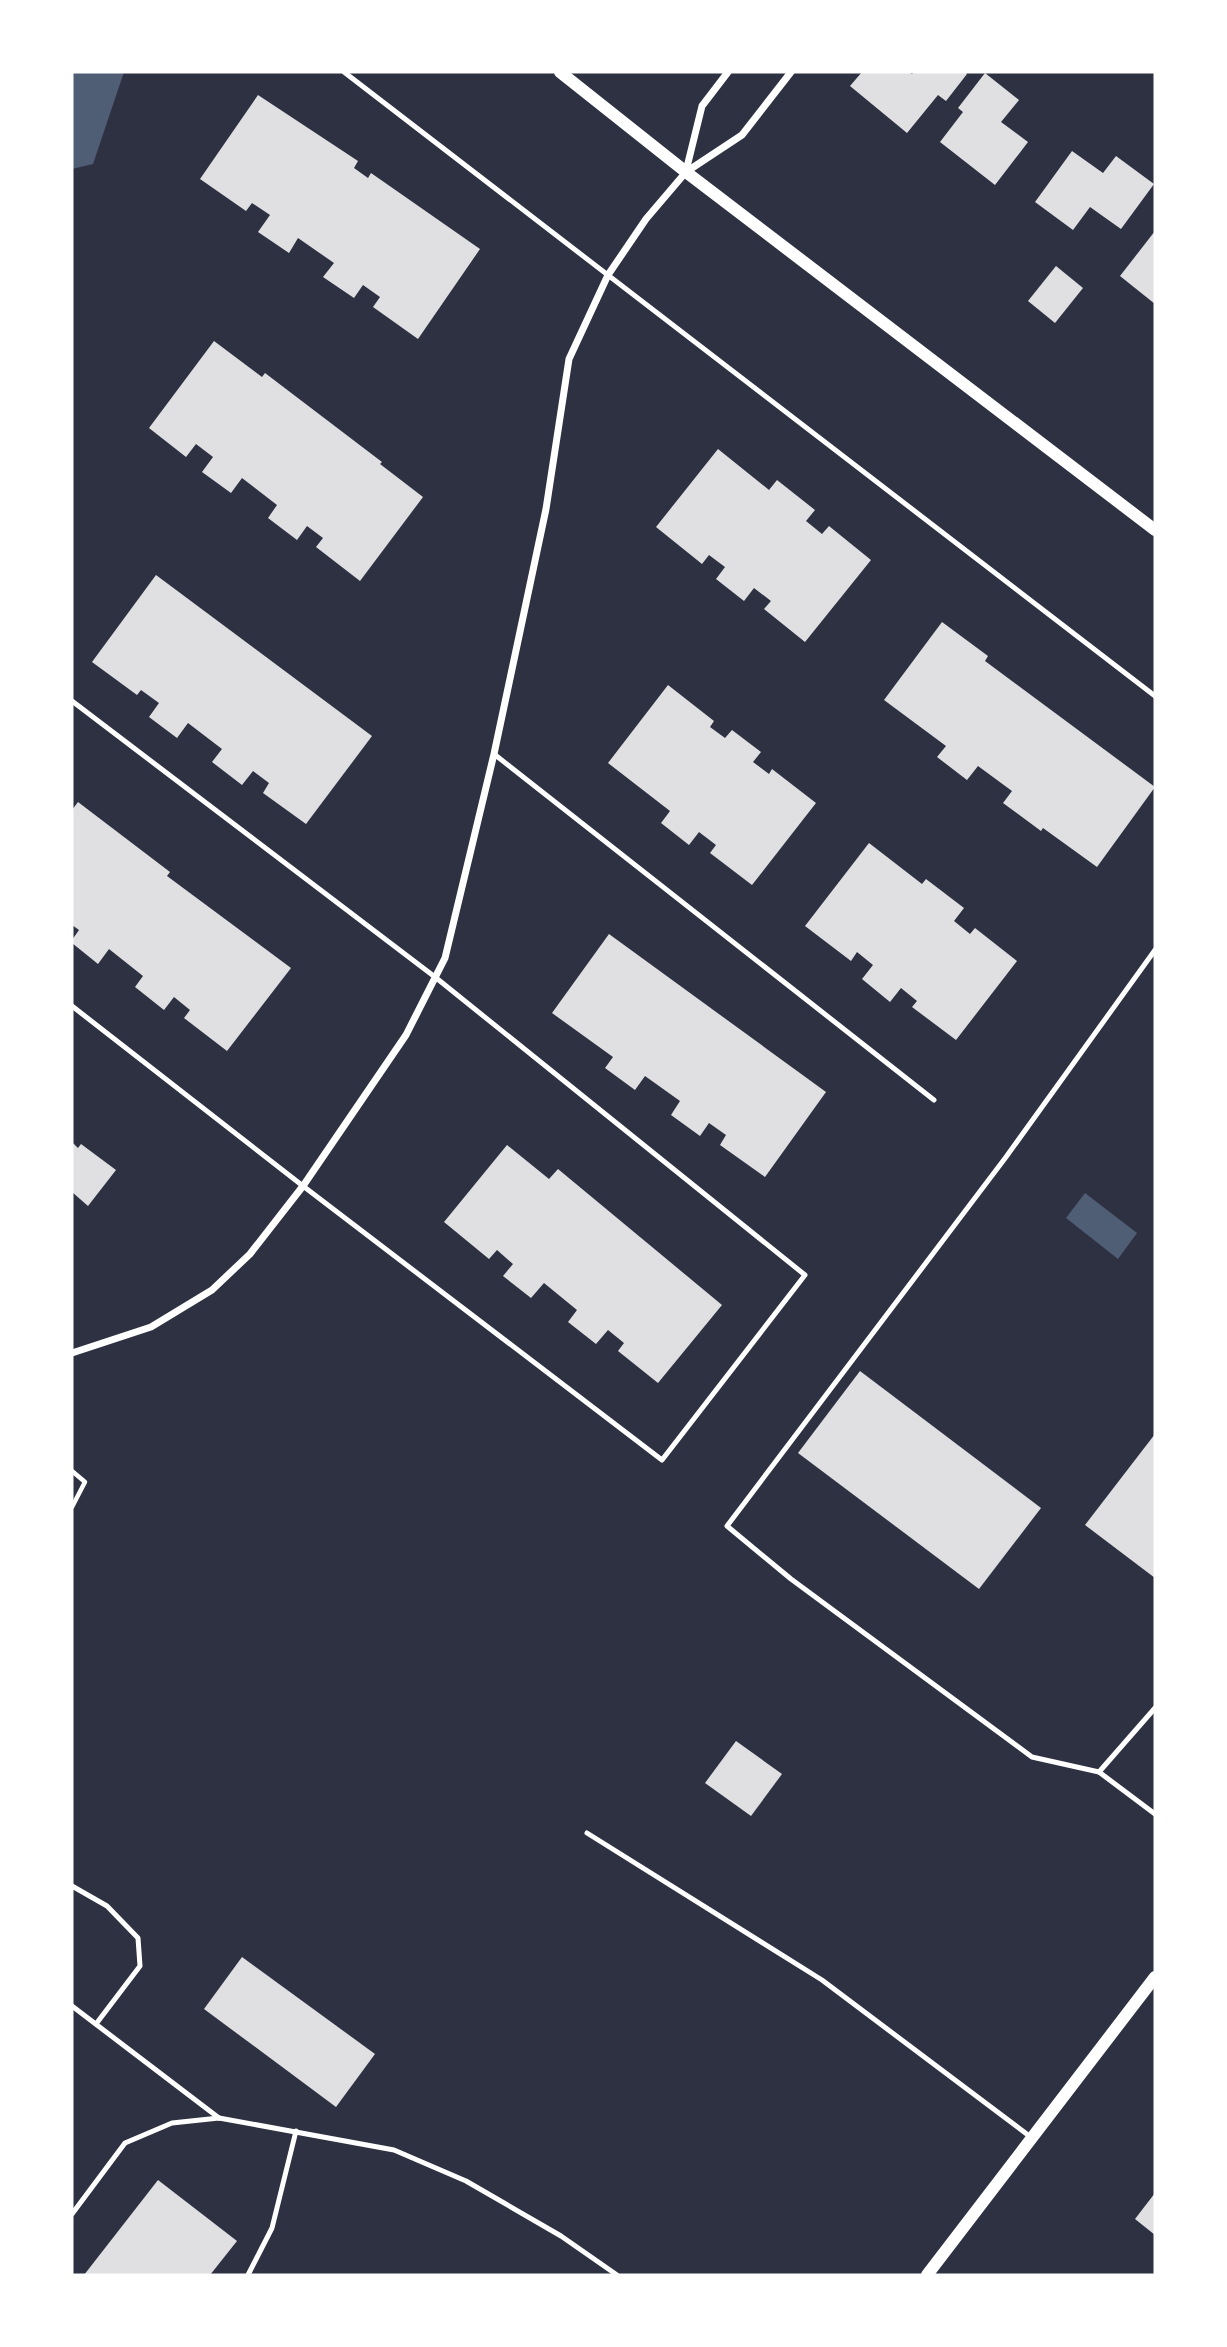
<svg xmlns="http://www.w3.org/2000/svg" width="1227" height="2347" font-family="'Space Grotesk',sans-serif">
  <rect width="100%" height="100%" fill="#2d3142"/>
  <!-- water -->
  <g fill="#4f5d75">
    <polygon points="72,72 124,72 93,164 72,169"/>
    <polygon points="1085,1193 1137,1233 1118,1259 1066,1218"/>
  </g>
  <!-- building -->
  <g fill="#e0e0e3">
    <polygon points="862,72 909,72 912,74 914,72 965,72 967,74 946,101 938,95 907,133 850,86"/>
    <polygon points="985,73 1019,100 1001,122 1028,142 995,185 940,142 963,112 958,108"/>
    <polygon points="258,95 358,161 354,168 368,178 371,173 480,249 418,339 373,307 380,297 363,285 354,298 323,277 334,263 298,238 289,253 258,232 270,215 252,203 246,211 200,179"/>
    <polygon points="1072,151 1103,173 1116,156 1154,184 1121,229 1090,207 1073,230 1035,202"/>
    <polygon points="1155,231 1155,304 1120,276"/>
    <polygon points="1056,266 1083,288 1055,323 1028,301"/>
    <polygon points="214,341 262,377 265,373 382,462 380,464 423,497 360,581 316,547 323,538 307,526 297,540 268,518 277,505 242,478 231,493 202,472 213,457 196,444 186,457 149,428"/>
    <polygon points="718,449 769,490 777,480 815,510 806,521 822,534 829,526 871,560 805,642 764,609 771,601 754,588 744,601 716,579 725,567 709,555 702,564 656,527"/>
    <polygon points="156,575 372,736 306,824 263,793 269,783 253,771 242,785 212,762 222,749 188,723 177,738 149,717 159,703 141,690 137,695 92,662"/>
    <polygon points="942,622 988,656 985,661 1155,787 1097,867 1043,828 1041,831 1003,803 1012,791 978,766 967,780 937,757 946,746 884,700"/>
    <polygon points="668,685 714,721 710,727 725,738 732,730 761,752 753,762 769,774 772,769 816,803 752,885 710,853 716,845 699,832 689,845 661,823 670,811 608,763"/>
    <polygon points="78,802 170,872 167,876 291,968 227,1051 184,1018 190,1010 174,997 164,1010 135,987 143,976 109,949 98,964 72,943 72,940 79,930 72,925 72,810"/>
    <polygon points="869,843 922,884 926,879 964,908 954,921 970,934 975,928 1017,961 956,1040 912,1007 917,1001 901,988 890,1002 862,979 873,965 857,952 851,961 805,926"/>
    <polygon points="609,934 826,1092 765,1177 720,1145 726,1135 709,1123 700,1136 671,1115 680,1101 645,1076 635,1090 605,1068 613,1057 552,1013"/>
    <polygon points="72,1142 78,1148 81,1144 116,1170 88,1206 72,1192"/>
    <polygon points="507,1145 549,1179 558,1169 722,1305 658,1383 618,1351 624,1343 608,1330 596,1344 568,1322 577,1310 544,1283 531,1298 503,1276 513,1264 497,1250 489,1259 444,1222"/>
    <polygon points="860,1371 1041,1508 979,1589 798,1453"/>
    <polygon points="1155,1434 1155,1578 1085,1525"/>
    <polygon points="736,1741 782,1774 751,1816 705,1783"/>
    <polygon points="242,1957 375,2054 336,2107 204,2009"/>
    <polygon points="158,2180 237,2241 210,2275 84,2275"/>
    <polygon points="1155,2193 1155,2235 1135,2219"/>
  </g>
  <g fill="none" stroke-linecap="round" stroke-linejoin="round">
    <!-- path -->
    <polyline stroke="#fff" stroke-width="4.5" points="72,1471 85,1482 72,1507"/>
    <!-- service -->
    <g stroke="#fff" stroke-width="5">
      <polyline points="344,72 1155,696"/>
      <polyline points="72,701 435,977 805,1275 662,1460 303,1186 72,1006"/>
      <polyline points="494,754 934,1100"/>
      <polyline points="1155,950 1006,1157 727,1526 791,1579 1032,1757 1099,1772 1155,1814"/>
      <polyline points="1099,1772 1155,1708"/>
      <polyline points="587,1833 822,1980 1032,2138"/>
      <polyline points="72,1886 107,1906 138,1938 140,1966 96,2024"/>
      <polyline points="72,2006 219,2118"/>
      <polyline points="72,2214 125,2143 172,2123 219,2118 394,2150 466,2181 561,2236 617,2275"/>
      <polyline points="248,2275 272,2228 296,2131"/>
    </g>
    <!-- minor -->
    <g stroke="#fff" stroke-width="7">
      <polyline points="686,171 702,106 728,72"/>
      <polyline points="72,1353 151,1327 212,1290 250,1254 303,1186 406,1035 445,958 494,754 546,509 569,359 608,275 646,219 686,172 742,135 791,72"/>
    </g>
    <!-- tertiary -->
    <g stroke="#fff" stroke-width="12">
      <polyline points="560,72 686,172 1155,530"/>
      <polyline points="927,2275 1155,1977"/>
    </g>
  </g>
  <!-- border -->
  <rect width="1227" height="2347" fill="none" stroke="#ffffff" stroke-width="147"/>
</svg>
